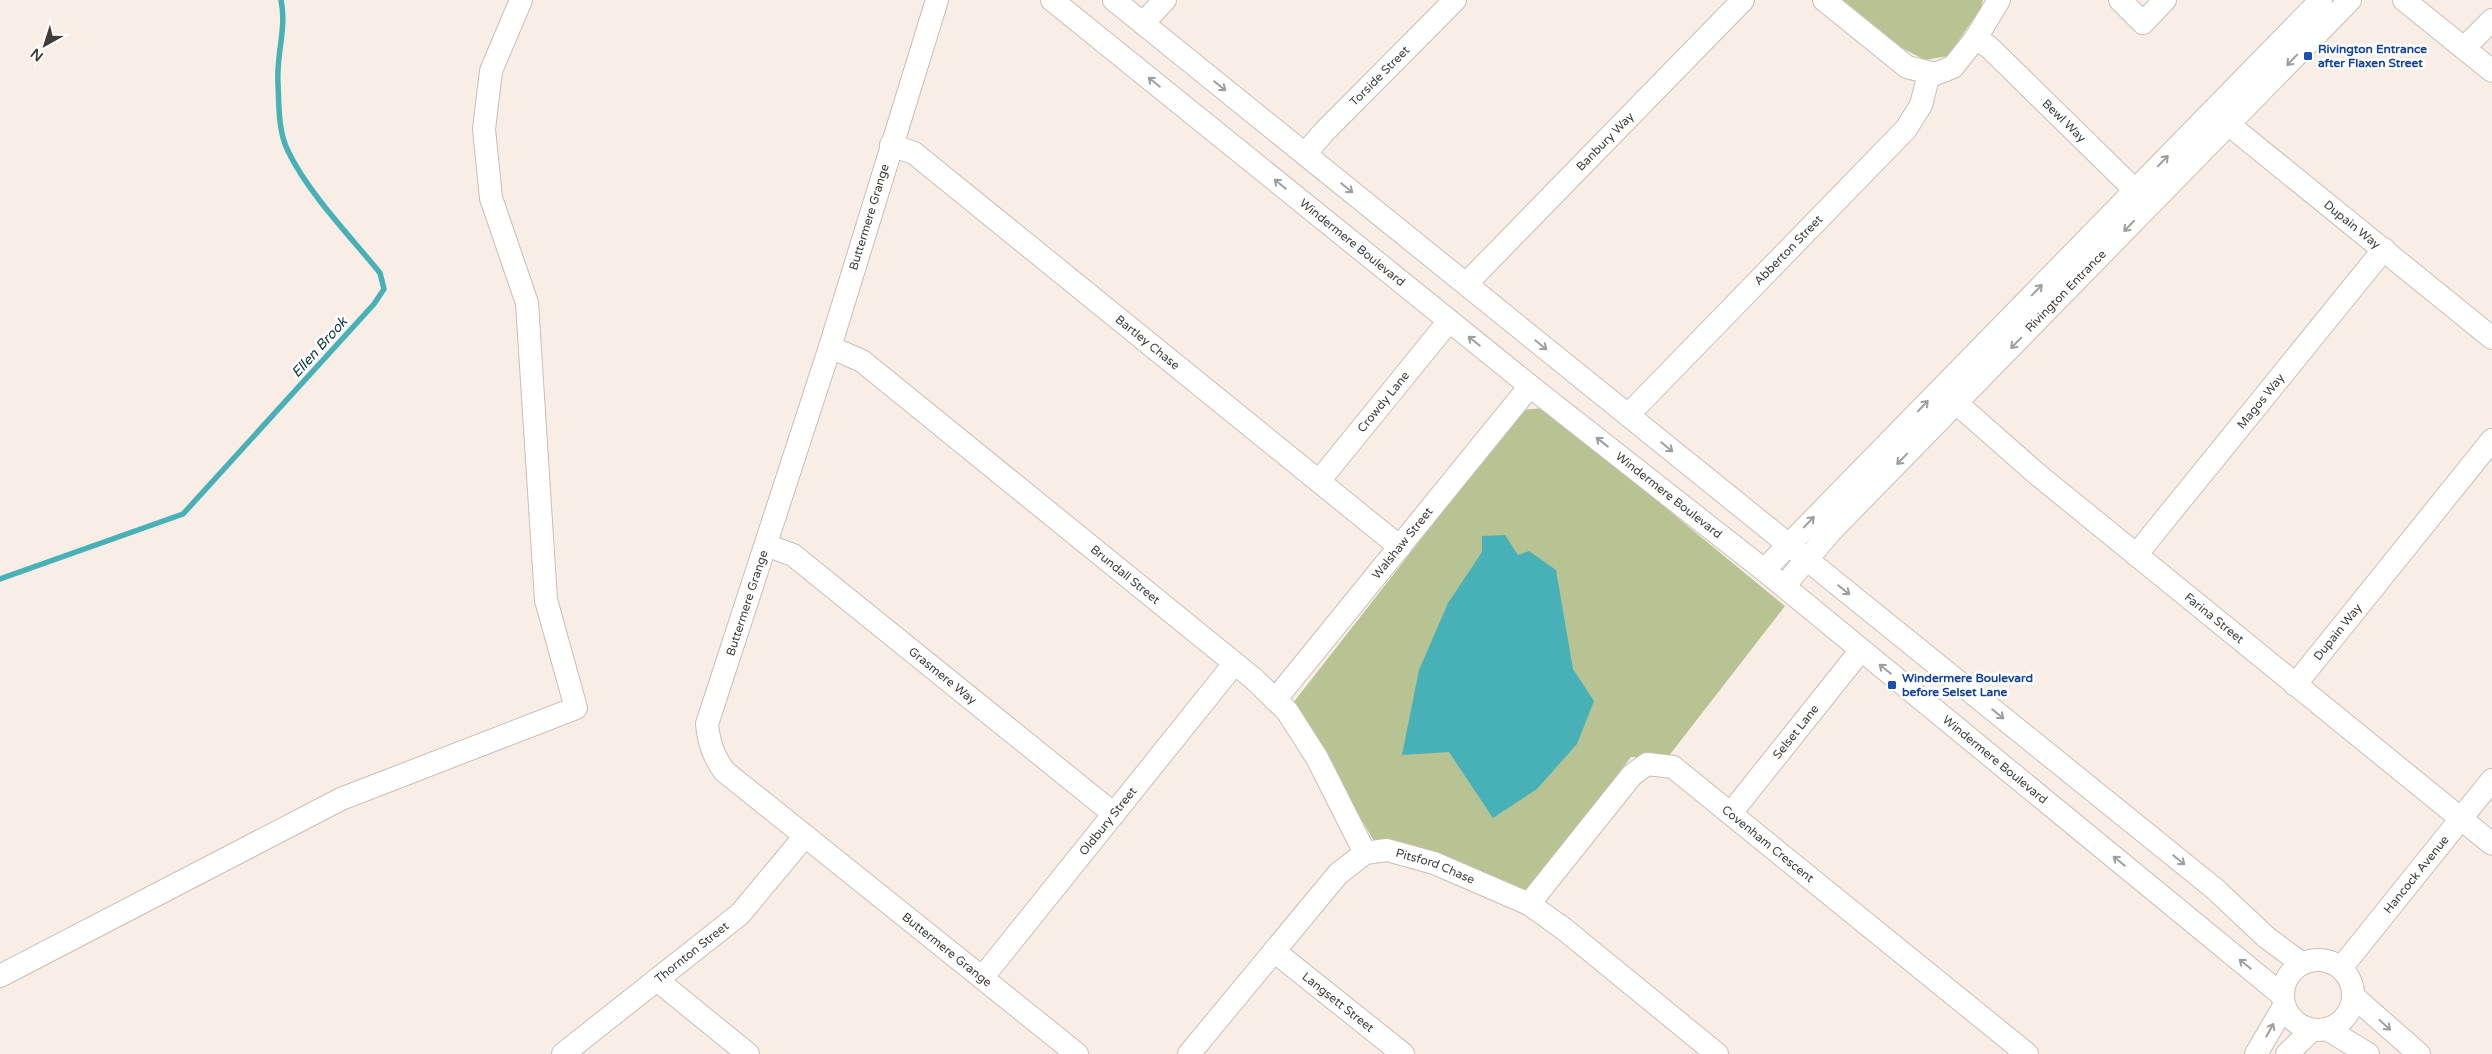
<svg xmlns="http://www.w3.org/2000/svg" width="2492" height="1054" font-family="'Varela Round',sans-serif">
  <rect width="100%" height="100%" fill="#f9eee5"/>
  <!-- green -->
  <g fill="#b7c393">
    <polygon points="1843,0 1983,0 1981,8 1948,56 1925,60 1902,48"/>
    <polygon points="1544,408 1785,606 1668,757 1631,757 1526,896 1374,841 1293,703 1522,410"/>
  </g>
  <!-- water -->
  <polygon fill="#48b1b7" points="1505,535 1518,555 1529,551 1556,570 1573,669 1594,701 1577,744 1537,789 1493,818 1449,752 1402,755 1419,670 1448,603 1482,552 1482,536"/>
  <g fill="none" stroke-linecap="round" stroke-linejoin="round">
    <!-- stream -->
    <path stroke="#48b1b7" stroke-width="5.5" d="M0,579L183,514L374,304L384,289L380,273C351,237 308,193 288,151C278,131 279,105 278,83C276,55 287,28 281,0"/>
    <defs>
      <g id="minor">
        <path id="s1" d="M937,0L830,347L707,724C709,743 713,755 724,771L1077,1054"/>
        <path id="s2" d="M1052,0L1530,386L1764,570L2282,995"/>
        <polyline points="1114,0 2215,889 2266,937 2301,963"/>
        <polyline points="1824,0 1907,67 1935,74 1953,67 1976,38 1999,0"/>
        <polyline points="2120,0 2143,23 2165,0"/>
        <polyline points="2404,0 2492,71"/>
        <polyline points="1143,23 1165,0"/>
        <path id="s3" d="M1976,38L1990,48L2144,199"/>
        <polyline points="2464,48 2492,20"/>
        <path id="s4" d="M2217,115L2492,338"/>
        <path id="s5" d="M891,145L914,153L1400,547"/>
        <path id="s6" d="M1305,154L1323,133L1455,0"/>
        <path id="s7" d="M1466,284L1743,0"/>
        <path id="s8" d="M830,347L862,361L1254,679L1287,711L1317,758L1365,853"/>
        <path id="s9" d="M1945,393L2037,474L2492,844"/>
        <path id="s10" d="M1628,415L1906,129L1921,105L1929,74"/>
        <path id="s11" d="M1319,481L1449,321"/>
        <path id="s12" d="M766,545L793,555L1114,814"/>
        <path id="s13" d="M2136,555L2384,249"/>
        <polyline points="1764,570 2321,0"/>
        <path id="s14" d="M1784,586L1832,530L2350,0"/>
        <path id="s15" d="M2295,685L2492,440"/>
        <path id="s16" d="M1275,700L1530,386"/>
        <path id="s17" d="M1731,813L1861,650"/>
        <path id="s18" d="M1529,904L1632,775L1647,764L1673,767L2027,1054"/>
        <path id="s19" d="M1274,951L1403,1054"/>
        <circle cx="2318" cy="995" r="35"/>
        <path id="s20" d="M2341,968L2492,780"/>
        <polyline points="0,976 341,799 576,708 546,600 527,303 491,198 484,129 491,71 521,0"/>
        <path id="s21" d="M982,978L1234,664"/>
        <polyline points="657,980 748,1054"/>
        <polyline points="2353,996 2419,1054"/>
        <polyline points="2327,1029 2368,1054"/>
        <path id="s22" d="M563,1054L740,914L805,836"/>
        <path id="s23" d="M1189,1054L1338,874L1365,853L1387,850L1434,863L1529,904L1564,929L1717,1054"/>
        <polyline points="2256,1054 2284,1006"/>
        <polyline points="2287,1054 2312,1030"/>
      </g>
    </defs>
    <!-- minor casing -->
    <use href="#minor" stroke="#c9beb5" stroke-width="24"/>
    <!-- minor -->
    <use href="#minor" stroke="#fff" stroke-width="22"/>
  </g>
  <!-- one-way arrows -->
  <defs><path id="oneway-shaft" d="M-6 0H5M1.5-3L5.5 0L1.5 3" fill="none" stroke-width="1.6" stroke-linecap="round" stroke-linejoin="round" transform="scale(1.25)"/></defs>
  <g stroke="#a09e9c">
    <use href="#oneway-shaft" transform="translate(2292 60) rotate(134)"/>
    <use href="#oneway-shaft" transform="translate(1154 82) rotate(-141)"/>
    <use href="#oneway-shaft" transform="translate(1220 86) rotate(39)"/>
    <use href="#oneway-shaft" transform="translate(2163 161) rotate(-46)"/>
    <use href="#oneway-shaft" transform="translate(1280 184) rotate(-141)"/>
    <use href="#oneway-shaft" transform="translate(1347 188) rotate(39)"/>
    <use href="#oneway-shaft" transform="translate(2129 226) rotate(134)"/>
    <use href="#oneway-shaft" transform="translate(2037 290) rotate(-46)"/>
    <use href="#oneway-shaft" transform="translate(1474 341) rotate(-141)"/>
    <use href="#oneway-shaft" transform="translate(2016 343) rotate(134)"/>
    <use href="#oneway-shaft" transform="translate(1541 345) rotate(39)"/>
    <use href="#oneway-shaft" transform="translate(1923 406) rotate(-46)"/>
    <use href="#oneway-shaft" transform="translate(1602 442) rotate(-142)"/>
    <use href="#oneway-shaft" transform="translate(1667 447) rotate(39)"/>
    <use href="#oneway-shaft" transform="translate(1902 459) rotate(134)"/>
    <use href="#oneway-shaft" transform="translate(1809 522) rotate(-46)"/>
    <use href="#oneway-shaft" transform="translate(1844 590) rotate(39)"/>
    <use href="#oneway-shaft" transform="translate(1885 669) rotate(-141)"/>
    <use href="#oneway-shaft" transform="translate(1998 714) rotate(39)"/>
    <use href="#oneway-shaft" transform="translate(2179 860) rotate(39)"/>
    <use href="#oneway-shaft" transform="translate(2119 861) rotate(-141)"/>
    <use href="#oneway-shaft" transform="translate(2245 964) rotate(-141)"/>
    <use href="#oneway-shaft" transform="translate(2385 1025) rotate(43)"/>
    <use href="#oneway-shaft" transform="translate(2270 1030) rotate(-61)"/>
  </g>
  <!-- markers -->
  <g fill="#1a4fb4" stroke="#fff" stroke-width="2">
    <rect x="2303" y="51" width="10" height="10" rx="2.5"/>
    <rect x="1887" y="680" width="10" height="10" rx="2.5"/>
  </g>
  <g text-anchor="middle" stroke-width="5" stroke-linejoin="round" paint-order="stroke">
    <!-- transit labels -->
    <g font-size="12" font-weight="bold" fill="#164399" stroke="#fff" text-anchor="start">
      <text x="2318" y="53">Rivington Entrance<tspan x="2318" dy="14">after Flaxen Street</tspan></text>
      <text x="1902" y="682">Windermere Boulevard<tspan x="1902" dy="14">before Selset Lane</tspan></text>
    </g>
    <!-- street labels -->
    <g font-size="12" fill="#403c38" stroke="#fff">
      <text dy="4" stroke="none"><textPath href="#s6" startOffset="108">Torside Street</textPath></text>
      <text dy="4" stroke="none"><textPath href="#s3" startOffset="121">Bewl Way</textPath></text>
      <text dy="4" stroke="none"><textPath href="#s7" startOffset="199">Banbury Way</textPath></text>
      <text transform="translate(869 217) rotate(-73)" y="4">Buttermere Grange</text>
      <text dy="4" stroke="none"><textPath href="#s4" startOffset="174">Dupain Way</textPath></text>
      <text dy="4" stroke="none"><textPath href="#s2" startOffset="386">Windermere Boulevard</textPath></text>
      <text dy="4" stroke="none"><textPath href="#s10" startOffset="230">Abberton Street</textPath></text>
      <text dy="4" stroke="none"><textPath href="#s14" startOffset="408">Rivington Entrance</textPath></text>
      <text dy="4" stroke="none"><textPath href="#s5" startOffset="325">Bartley Chase</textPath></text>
      <text dy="4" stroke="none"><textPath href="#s11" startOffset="102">Crowdy Lane</textPath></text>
      <text dy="4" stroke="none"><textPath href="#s13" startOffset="198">Magos Way</textPath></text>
      <text dy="4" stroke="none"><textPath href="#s2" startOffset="791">Windermere Boulevard</textPath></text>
      <text dy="4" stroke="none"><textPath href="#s16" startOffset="202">Walshaw Street</textPath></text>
      <text dy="4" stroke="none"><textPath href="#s8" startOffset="374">Brundall Street</textPath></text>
      <text transform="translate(747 603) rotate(-72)" y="4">Buttermere Grange</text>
      <text dy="4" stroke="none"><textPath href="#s9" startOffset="351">Farina Street</textPath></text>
      <text dy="4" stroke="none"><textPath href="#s15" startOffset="68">Dupain Way</textPath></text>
      <text dy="4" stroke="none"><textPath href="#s12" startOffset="221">Grasmere Way</textPath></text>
      <text dy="4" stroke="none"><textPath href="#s17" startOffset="104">Selset Lane</textPath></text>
      <text dy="4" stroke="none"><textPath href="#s2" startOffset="1211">Windermere Boulevard</textPath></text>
      <text dy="4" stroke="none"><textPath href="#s21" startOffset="201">Oldbury Street</textPath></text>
      <text dy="4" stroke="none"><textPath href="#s18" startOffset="332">Covenham Crescent</textPath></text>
      <text dy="4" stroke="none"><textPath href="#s23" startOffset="341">Pitsford Chase</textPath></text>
      <text dy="4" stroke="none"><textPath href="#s20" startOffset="120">Hancock Avenue</textPath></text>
      <text dy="4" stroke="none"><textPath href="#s1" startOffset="1096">Buttermere Grange</textPath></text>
      <text dy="4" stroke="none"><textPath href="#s22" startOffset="164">Thornton Street</textPath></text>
      <text dy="4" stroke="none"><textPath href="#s19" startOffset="82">Langsett Street</textPath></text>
    </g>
    <!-- water labels -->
    <g font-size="14" font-style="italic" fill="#05393b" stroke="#fff">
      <text transform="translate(319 347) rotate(-48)" y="5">Ellen Brook</text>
    </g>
  </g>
  <!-- north arrow -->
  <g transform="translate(45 45) rotate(219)" stroke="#ffffff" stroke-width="4" paint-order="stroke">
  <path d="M0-4L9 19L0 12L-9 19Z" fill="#403c38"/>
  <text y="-8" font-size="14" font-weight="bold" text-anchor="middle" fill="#403c38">N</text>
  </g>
</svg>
